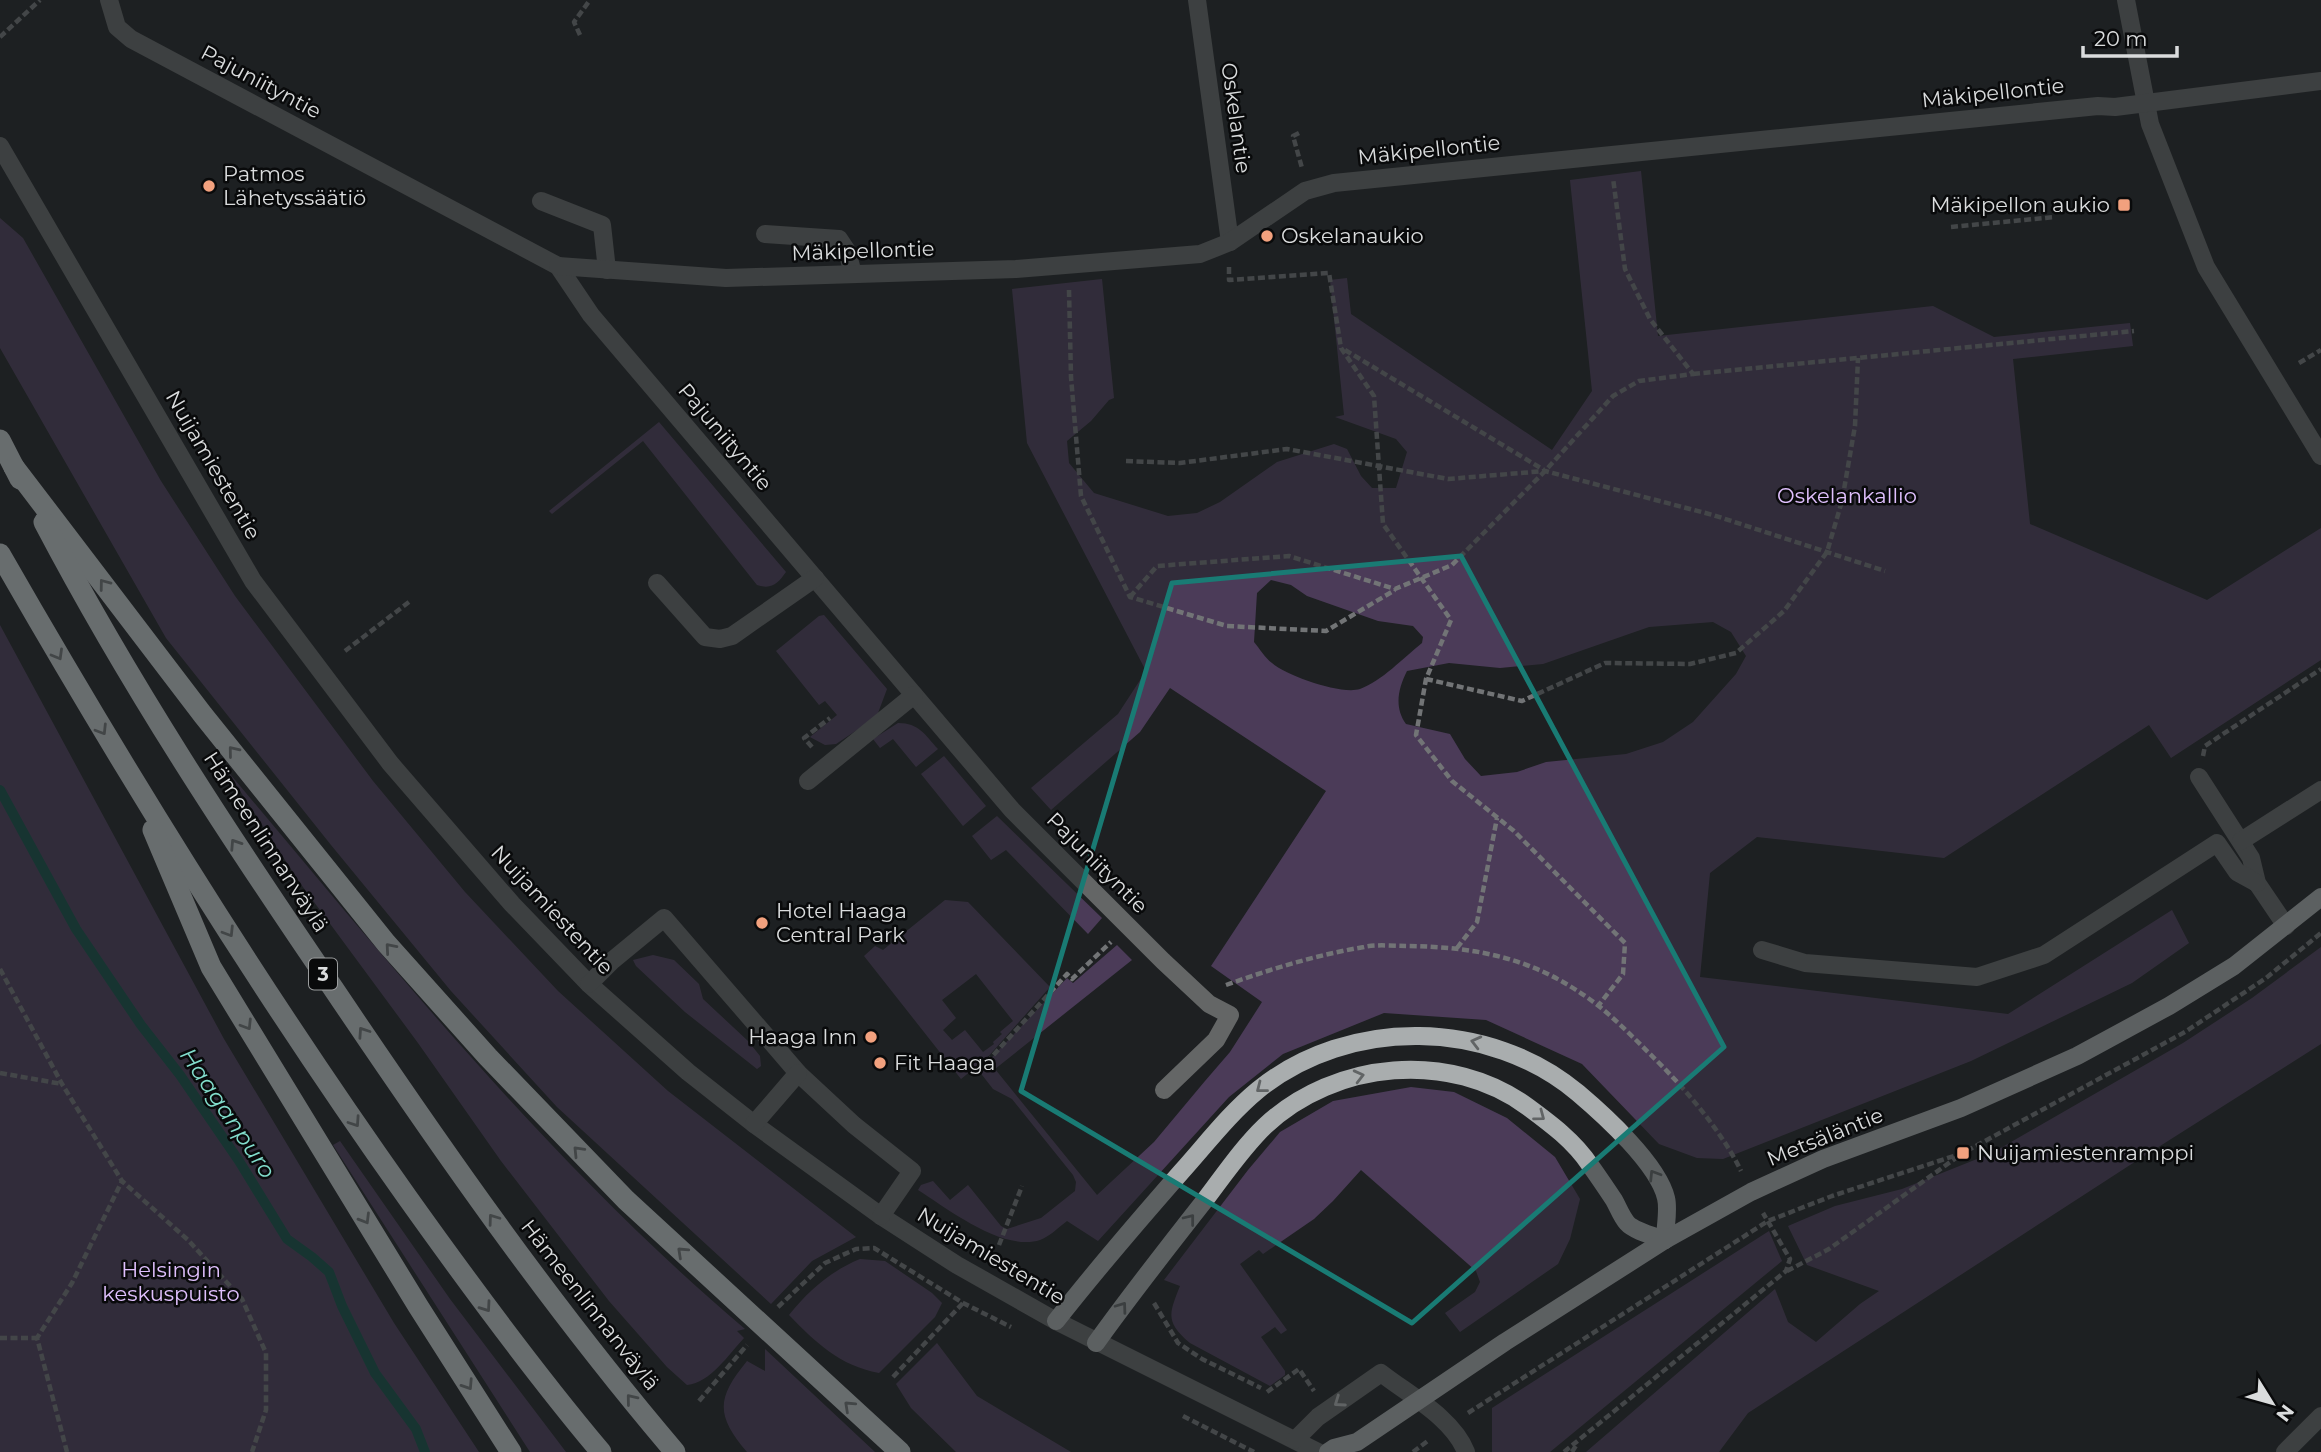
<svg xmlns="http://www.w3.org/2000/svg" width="2321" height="1452" font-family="Montserrat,sans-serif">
  <rect width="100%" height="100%" fill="#1e2022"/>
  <!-- green -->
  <g fill="#4b3b58" fill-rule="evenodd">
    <path d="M1641,171L1658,336L1933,306L1994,337L2130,323L2133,346L2013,359L2030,524L2207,600L2321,528V660L2171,758L2149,725L1944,858L1757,837L1710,873L1700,977L2008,1014L2172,910L2189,943L2132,983L1971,1061L1723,1159L1697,1158L1659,1144L1582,1064L1486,1020L1384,1013L1283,1054L1229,1097L1098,1241L1067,1221C1059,1227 1049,1237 1040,1240C1003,1252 948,1209 918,1190L921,1185L933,1181L950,1200L968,1185L1001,1226L1007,1229L1041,1218L1075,1191L1076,1182L1073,1175L1012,1099L993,1089L979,1071L1067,978L1073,983L1117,945L1132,960L995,1069L1097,1195L1154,1142L1205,1081L1230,1052L1262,1002L1211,966L1326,791L1170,688L1140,732L1051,810L1031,788L1118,714L1146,671L1027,443L1012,289L1102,279L1114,398L1109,400L1091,421L1067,441L1069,463L1094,493L1168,516L1197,513L1220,502L1277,462L1334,444L1347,449L1361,476L1372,488H1396L1407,452L1396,439L1335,417L1344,415L1330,280L1347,278L1351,314L1552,450L1592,391L1570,180ZM1271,580L1291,585L1307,596L1378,621L1413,626L1423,637L1422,643C1403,658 1382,681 1360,689C1341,695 1287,676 1272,663C1265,658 1260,649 1254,642L1257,593ZM1713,622L1731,632L1746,656L1736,674L1693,722L1663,742L1626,754L1546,762L1517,772L1481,776L1465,759L1450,734L1406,724C1394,707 1398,689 1407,671L1449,663L1500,668L1543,664L1649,627Z"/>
    <polygon points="0,218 23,238 161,481 235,596 373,781 465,892 558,991 668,1091 856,1237 812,1261 771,1304 557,1107 451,991 331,845 166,638 0,348"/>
    <path d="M659,422L786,572C778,583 772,590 757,585L643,441L552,514L549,511Z"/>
    <polygon points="824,615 887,689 878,713 869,722 836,744 825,745 810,737 837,715 825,701 819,705 776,651 819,616"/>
    <polygon points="0,625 224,1039 394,1323 479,1452 0,1452"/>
    <path d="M898,723C919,723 925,735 938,749L916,767L893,739L880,748L873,739Z"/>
    <polygon points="944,756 986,806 963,826 921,774"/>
    <path d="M225,768C389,963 550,1164 745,1329L737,1331L744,1338C729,1354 710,1383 687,1385L667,1367L609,1301L501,1161L418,1043L300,883Z"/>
    <polygon points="997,816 1102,918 1088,934 1006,850 991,860 972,836"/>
    <path d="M945,900L968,902L1050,987L987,1058L961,1079L864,956L875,946L883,950ZM976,974L1013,1021L1000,1032L1002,1034L993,1042L994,1044L983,1052L965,1030L952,1040L943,1030L956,1018L942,1000Z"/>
    <polygon points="2321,947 2321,1044 2130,1165 1748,1413 1719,1452 1586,1452 1775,1289 1788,1322 1816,1342 1860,1304 1879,1291 1807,1265 1788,1226 1835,1206 1902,1189 1992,1153 2183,1043 2252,998"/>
    <polygon points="653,955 674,960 699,984 703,999 748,1041 760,1056 761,1066 757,1069 685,1012 636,966 633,960"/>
    <path d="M1411,1087L1454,1092L1507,1118L1555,1157L1580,1199L1570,1239L1558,1264L1460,1332L1445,1313L1475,1292L1480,1282L1476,1271L1361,1170L1333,1201L1314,1219L1263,1254L1259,1250L1240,1264L1287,1330L1281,1334L1275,1327L1261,1337L1285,1371V1375L1270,1386L1190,1343C1165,1322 1169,1314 1180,1286L1164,1280L1248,1170L1280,1132L1333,1101Z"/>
    <polygon points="340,1141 450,1299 566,1452 530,1452 333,1145"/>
    <polygon points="1769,1231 1782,1261 1550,1452 1492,1452 1492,1408"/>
    <path d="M860,1259L885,1261L932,1293L942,1303L935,1317L879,1373C840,1366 815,1342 789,1315C808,1291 831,1271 860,1259Z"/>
    <polygon points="937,1343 977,1396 1071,1452 956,1452 911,1408 896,1384"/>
    <path d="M765,1349L875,1452H747C716,1415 716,1399 747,1361L765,1371Z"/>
  </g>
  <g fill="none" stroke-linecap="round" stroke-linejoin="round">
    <!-- stream -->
    <polyline stroke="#114d44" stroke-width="10" points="0,790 76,929 141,1025 180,1075 239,1161 287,1239 312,1257 329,1272 342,1306 375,1373 416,1429 425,1452"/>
    <!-- path -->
    <g stroke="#727476" stroke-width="4.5" stroke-dasharray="7 3.5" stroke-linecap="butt">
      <polyline points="580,35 574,22 590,0"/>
      <polyline points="0,37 40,0"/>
      <polyline points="1299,133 1293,136 1302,168"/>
      <polyline points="1951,227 2055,217"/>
      <polyline points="1229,267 1229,280 1329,273 1341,348 1374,396 1383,524 1451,620 1426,679 1416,735 1452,781 1514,831 1625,943 1623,974 1598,1006"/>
      <polyline points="1069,290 1071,377 1081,496 1130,597 1227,626 1326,631 1395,590"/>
      <polyline points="1345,350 1544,470"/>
      <polyline points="2299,363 2321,350"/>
      <polyline points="1693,374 2134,331"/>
      <polyline points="1126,461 1180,463 1287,449 1448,479 1545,471 1713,515 1885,571"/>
      <polyline points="1130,597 1157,566 1289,556 1395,589 1452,565 1545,471 1613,396 1639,381 1693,374 1650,319 1625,269 1613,178"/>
      <polyline points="345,651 409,602"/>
      <polyline points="1426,679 1522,701 1605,663 1690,664 1736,653 1784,611 1827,552 1842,501 1855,426 1858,358"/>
      <polyline points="812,747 804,738 830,718"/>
      <polyline points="2203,756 2205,746 2321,669"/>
      <polyline points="1457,948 1477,922 1497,818"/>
      <polyline points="0,969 62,1084 122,1181 188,1240 242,1299 266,1353 266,1410 252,1452"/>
      <path d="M1226,985C1271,969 1316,955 1364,947C1377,944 1393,946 1406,946C1481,947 1539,959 1600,1007C1617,1021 1634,1038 1650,1054C1682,1085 1722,1131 1741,1171"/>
      <polyline points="978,1069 988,1061 1067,974 1072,979 1111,942"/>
      <polyline points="0,1073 62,1084"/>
      <polyline points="999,1245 1022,1186"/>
      <polyline points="1787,1271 1829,1249 1960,1155"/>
      <polyline points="1154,1303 1178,1343 1202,1359 1261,1388"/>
      <polyline points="778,1307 825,1263 856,1249 874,1248 963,1303 1011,1327"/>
      <polyline points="0,1338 37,1338"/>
      <polyline points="893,1377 963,1303"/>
      <polyline points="1267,1392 1299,1369 1314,1391"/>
      <polyline points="699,1401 747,1345"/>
      <polyline points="1468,1413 1768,1221 1832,1196 1963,1153 2185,1032 2266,978 2321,933"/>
      <polyline points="1183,1416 1254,1452"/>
      <polyline points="67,1452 37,1338 72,1283 122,1181"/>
      <polyline points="1413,1452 1429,1440"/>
      <polyline points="1564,1452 1786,1271 1790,1259 1763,1213"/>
      <polyline points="1572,1452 1577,1444"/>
    </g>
    <!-- minor -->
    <g stroke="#646666" stroke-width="18">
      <polyline points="109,0 117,27 131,39 558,266 591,315 1012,810 1163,961 1209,1004 1230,1015 1216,1040 1164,1090"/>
      <polyline points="1197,0 1230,242"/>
      <polyline points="2126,0 2150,124 2206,267 2321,456"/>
      <polyline points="0,146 253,581 390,763 512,904 589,984 688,1072 754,1124 881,1216 957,1265 1056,1321 1318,1452"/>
      <polyline points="541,201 602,225 607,270"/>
      <polyline points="765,234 839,239 847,251 853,274"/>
      <polyline points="558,266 726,278 1016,269 1200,254 1230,242 1305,191 1334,183 2098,106 2115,107 2321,81"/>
      <polyline points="657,583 705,637 720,639 732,636 815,578"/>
      <polyline points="2199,777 2251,858 2257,883 2286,926"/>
      <polyline points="808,781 914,695"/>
      <polyline points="2241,841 2321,790"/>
      <polyline points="1762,950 1805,963 1977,977 2044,955 2217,843 2237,872 2257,883"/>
      <polyline points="589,984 613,960 664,918 798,1073 854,1125 912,1171 881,1216"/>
      <polyline points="754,1124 798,1073"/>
      <path d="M1295,1440L1318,1417L1381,1373C1409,1395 1453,1418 1466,1452"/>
      <polyline points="2285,1452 2321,1416"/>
    </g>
    <!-- major -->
    <g stroke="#a9adae" stroke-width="18">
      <path d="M1056,1321C1096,1270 1139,1220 1182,1171C1207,1143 1230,1113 1258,1090C1349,1016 1490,1019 1578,1093C1604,1115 1658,1164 1666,1198C1669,1210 1665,1228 1665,1240"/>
      <path d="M1096,1343C1131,1294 1168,1247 1205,1200C1224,1175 1243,1147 1265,1126C1335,1060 1451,1050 1528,1107C1551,1124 1574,1141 1590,1165C1598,1176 1606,1188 1614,1200C1618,1207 1621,1216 1627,1223C1634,1231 1654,1236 1665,1240"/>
      <polyline points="1328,1452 1334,1448 1357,1442 1505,1342 1665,1240 1751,1192 1823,1159 1961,1108 2077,1056 2169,1006 2234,966 2321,897"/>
    </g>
    <!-- highway -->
    <g stroke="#c4c9ca" stroke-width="21">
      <polyline points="0,440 20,479"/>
      <polyline points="14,467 203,715 386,943 488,1057 626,1200 900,1452"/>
      <path d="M44,522C129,684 230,837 333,988C440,1147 550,1305 675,1452"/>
      <path d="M0,554C126,774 260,990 407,1197C469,1284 532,1370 601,1452"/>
      <polyline points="153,830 211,967 418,1306 511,1452"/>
    </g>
  </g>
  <!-- one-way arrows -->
  <defs><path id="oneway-chevron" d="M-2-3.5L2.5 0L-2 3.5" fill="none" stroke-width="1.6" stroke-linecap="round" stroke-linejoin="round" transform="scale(1.75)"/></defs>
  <g stroke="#707374">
    <use href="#oneway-chevron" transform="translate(104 584) rotate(-127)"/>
    <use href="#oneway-chevron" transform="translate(58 655) rotate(60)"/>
    <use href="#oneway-chevron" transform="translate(102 730) rotate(58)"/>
    <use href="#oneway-chevron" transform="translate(233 751) rotate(-129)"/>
    <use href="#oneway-chevron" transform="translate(235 844) rotate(-123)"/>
    <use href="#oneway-chevron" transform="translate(229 932) rotate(58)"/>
    <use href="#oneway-chevron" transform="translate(390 948) rotate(-131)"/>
    <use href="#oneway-chevron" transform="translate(247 1025) rotate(58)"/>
    <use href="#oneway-chevron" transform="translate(363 1032) rotate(-124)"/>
    <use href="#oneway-chevron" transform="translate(355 1122) rotate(56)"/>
    <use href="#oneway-chevron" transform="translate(578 1151) rotate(-134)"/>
    <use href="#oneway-chevron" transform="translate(365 1219) rotate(59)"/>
    <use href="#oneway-chevron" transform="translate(493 1219) rotate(-126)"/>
    <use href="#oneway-chevron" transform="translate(682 1252) rotate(-137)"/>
    <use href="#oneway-chevron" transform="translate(486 1307) rotate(55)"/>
    <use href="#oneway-chevron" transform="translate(468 1385) rotate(57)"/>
    <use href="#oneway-chevron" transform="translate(631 1399) rotate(-129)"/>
    <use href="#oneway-chevron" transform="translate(849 1406) rotate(-137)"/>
  </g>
  <g stroke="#616465">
    <use href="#oneway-chevron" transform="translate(1476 1042) rotate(-166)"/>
    <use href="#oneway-chevron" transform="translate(1359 1076) rotate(-14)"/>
    <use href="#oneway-chevron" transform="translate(1261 1088) rotate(142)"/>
    <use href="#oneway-chevron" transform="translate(1540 1116) rotate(37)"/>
    <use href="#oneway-chevron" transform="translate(1654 1175) rotate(-122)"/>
    <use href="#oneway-chevron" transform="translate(1190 1219) rotate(-52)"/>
    <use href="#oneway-chevron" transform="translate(1122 1307) rotate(-54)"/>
  </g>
  <use stroke="#b1b3b3" href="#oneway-chevron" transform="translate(1339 1402) rotate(145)"/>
  <!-- marked area -->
  <path d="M0 0H2321V1452H0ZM1461,556L1724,1047L1412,1323L1021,1091L1172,583Z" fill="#1e2022" fill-opacity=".55" fill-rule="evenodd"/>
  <path fill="none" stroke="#197b74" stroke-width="5" stroke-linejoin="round" d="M1461,556L1724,1047L1412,1323L1021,1091L1172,583Z"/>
  <!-- markers -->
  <g fill="#f2a17e" stroke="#090a0b" stroke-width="2.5">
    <circle cx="209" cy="186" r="7"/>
    <rect x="2117" y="198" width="14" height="14" rx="3.5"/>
    <circle cx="1267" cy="236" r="7"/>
    <circle cx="762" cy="923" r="7"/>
    <circle cx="871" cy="1037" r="7"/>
    <circle cx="880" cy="1063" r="7"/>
    <rect x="1956" y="1146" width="14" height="14" rx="3.5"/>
  </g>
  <g text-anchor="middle" stroke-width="5" stroke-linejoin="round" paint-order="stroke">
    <!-- shield labels -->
    <rect fill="#090a0b" stroke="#9b9d9e" stroke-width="2" x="309" y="958.5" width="28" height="31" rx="5"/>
    <g font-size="19" font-weight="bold" fill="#dadcdd">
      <text x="323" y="981">3</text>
    </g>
    <!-- street labels -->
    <g font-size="21" fill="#dadcdd" stroke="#090a0b">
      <text transform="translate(261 82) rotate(28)" y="7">Pajuniityntie</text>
      <text transform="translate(1993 93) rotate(-6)" y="7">Mäkipellontie</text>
      <text transform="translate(1236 118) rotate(82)" y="7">Oskelantie</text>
      <text transform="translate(1429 150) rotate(-6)" y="7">Mäkipellontie</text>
      <text transform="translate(863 251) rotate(-2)" y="7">Mäkipellontie</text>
      <text transform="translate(725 437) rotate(50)" y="7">Pajuniityntie</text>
      <text transform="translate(213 465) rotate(60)" y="7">Nuijamiestentie</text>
      <text transform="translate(266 842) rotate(57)" y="7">Hämeenlinnanväylä</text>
      <text transform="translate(1097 863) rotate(45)" y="7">Pajuniityntie</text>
      <text transform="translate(552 910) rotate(47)" y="7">Nuijamiestentie</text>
      <text transform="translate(1825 1137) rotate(-22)" y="7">Metsäläntie</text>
      <text transform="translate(991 1256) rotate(31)" y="7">Nuijamiestentie</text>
      <text transform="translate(590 1305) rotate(52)" y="7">Hämeenlinnanväylä</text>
    </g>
    <!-- poi labels -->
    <g font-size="21" fill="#dadcdd" stroke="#090a0b" text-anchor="start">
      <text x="223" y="181">Patmos<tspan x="223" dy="24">Lähetyssäätiö</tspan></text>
      <text x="2110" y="212" text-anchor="end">Mäkipellon aukio</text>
      <text x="1281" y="243">Oskelanaukio</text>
      <text x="776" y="918">Hotel Haaga<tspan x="776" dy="24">Central Park</tspan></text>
      <text x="857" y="1044" text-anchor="end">Haaga Inn</text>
      <text x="894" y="1070">Fit Haaga</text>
      <text x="1977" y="1160">Nuijamiestenramppi</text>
    </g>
    <!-- park labels -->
    <g font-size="21" fill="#e0c0fe" stroke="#090a0b">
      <text x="1847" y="503">Oskelankallio</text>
      <text x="171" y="1277">Helsingin<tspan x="171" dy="24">keskuspuisto</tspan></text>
    </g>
    <!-- water labels -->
    <g font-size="23" font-style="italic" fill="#82ddcc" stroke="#090a0b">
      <text transform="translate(228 1113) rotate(56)" y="8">Haaganpuro</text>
    </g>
  </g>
  <!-- north arrow -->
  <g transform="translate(2272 1403) rotate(127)" stroke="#090a0b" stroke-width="5" paint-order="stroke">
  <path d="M0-5L12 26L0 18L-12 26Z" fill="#dadcdd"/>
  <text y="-10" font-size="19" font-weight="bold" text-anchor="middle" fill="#dadcdd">N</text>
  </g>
  <!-- scale -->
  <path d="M2083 46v10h94v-10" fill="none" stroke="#dadcdd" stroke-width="3.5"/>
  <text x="2094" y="46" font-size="21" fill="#dadcdd" stroke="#090a0b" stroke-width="5" paint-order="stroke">20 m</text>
</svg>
